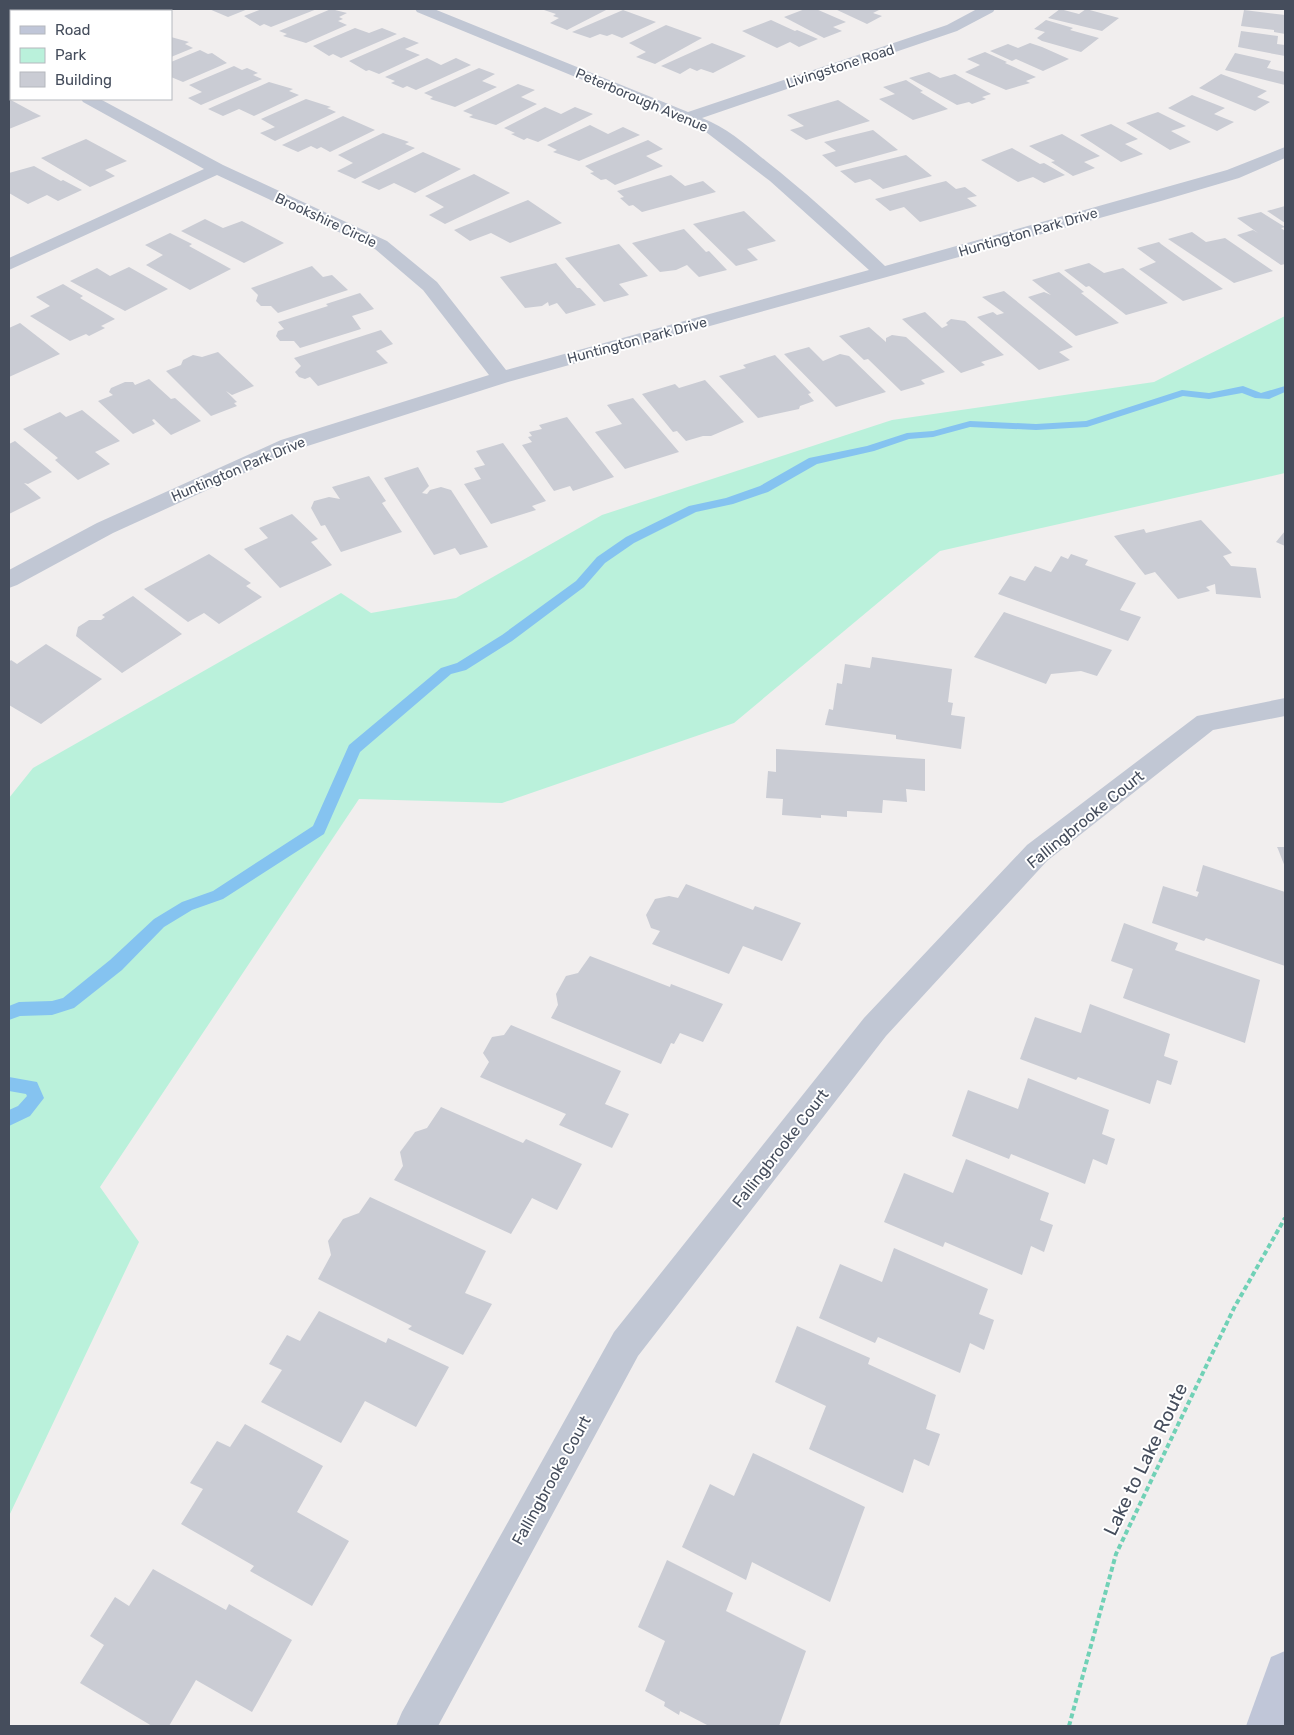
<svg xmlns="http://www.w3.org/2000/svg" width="1294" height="1735" font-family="Rubik,sans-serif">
  <rect width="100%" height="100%" fill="#f1eeee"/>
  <!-- green -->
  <polygon fill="#baf1db" points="1285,316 1285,473 940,551 734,723 502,803 359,799 100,1187 139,1242 9,1516 9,798 33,768 341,593 371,613 456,598 602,515 892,420 1154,382"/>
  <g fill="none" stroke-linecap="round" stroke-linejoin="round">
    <!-- stream -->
    <g fill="#85c3f0" fill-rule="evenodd">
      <polygon points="1243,386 1261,393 1285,386 1285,392 1269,399 1255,398 1242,393 1209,399 1183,396 1087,427 1036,430 970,427 933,437 909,439 874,451 817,464 768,492 733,504 696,512 634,543 605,563 584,587 512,641 466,670 451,674 360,752 324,834 223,899 192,910 164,927 122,970 74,1008 52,1015 20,1016 9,1020 9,1006 19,1002 52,1001 63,998 110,960 154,919 182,902 213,891 313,826 349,745 441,668 457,663 502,635 576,581 597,557 626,537 689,506 726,498 760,486 809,458 867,446 907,433 933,431 970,421 1036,424 1086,421 1182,390 1209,393"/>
      <polygon points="9,1077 37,1082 44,1098 30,1116 9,1126 9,1110 18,1106 27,1096 26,1094 9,1091"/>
    </g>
  </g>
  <!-- building -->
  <g fill="#caccd4">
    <polygon points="9,9 40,9 40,10 11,11 11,22 9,22"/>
    <polygon points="64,9 114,9 110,11 59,11"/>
    <polygon points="209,9 248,9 228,17"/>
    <polygon points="262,9 317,9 271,27 264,24 260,26 244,16"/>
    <polygon points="331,9 347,13 339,17 343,19 338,21 347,25 306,43 283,36 287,34 279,31"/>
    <polygon points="547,9 608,9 567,30 550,23 559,18 553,16 556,14 544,10"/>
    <polygon points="805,9 816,9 846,22 833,27 842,31 824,38 784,17"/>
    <polygon points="835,9 881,9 873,13 882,16 867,24"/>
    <polygon points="1060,9 1079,14 1086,9 1119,18 1102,31 1048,18"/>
    <polygon points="623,10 656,22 622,38 612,34 607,36 600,34 590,38 572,32"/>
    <polygon points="1244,10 1285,15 1285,34 1274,32 1274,30 1241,26"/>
    <polygon points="771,20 795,31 797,30 818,39 799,47 790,42 777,48 742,31"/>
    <polygon points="1046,20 1073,28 1070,30 1099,38 1081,52 1042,41 1037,38 1045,32 1034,29"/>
    <polygon points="666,25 702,38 655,64 636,57 646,52 629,43"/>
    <polygon points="355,28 369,33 382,28 397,34 341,58 333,54 329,56 313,46"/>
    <polygon points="1241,31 1278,36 1277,44 1285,45 1285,56 1238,47"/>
    <polygon points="171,37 189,42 185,44 193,48 171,57"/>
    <polygon points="404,37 419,43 405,49 420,55 379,74 369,70 366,71 349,61"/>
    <polygon points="712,43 746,56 713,73 701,69 697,71 690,68 680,74 661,66"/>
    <polygon points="1030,43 1042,47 1069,59 1043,71 1016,59 1012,61 990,51 1008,44 1018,48"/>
    <polygon points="200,50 208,54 212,53 227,63 183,82 171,77 171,62"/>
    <polygon points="985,52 1007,62 1005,63 1036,77 1026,81 1030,83 1006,90 965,72 980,65 967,59"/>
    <polygon points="1235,53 1271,61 1267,68 1285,72 1285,85 1225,70"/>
    <polygon points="427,58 441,65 456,58 471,65 416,90 407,86 403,88 391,83 395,81 385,77"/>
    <polygon points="234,66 242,70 247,68 258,73 253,75 262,79 201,105 188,98 202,92 189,85"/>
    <polygon points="479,68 495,74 482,81 497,87 455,107 430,99 433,97 424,93"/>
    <polygon points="929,72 940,78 955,74 991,94 982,97 986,99 972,104 969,102 957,105 909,78"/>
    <polygon points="1221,74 1267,91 1257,97 1270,102 1255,111 1199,88"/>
    <polygon points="906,80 923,91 920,92 948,109 913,120 879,99 895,94 883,87"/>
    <polygon points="269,82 293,89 289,91 299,95 254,116 239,109 223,116 208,109"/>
    <polygon points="518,84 535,90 521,97 537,104 496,125 469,117 473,115 463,111"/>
    <polygon points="1192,95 1225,108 1214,114 1234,122 1217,131 1168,108"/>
    <polygon points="9,99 33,112 41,116 9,129"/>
    <polygon points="306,99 331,107 327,108 336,112 275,141 260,133 275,127 261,119"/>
    <polygon points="838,100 870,121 806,140 790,130 804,126 787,115"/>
    <polygon points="545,107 561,114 575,107 593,114 538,142 527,138 524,140 511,134 515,133 504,128"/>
    <polygon points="1158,112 1186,126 1171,131 1191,142 1170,150 1126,123"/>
    <polygon points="343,116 375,130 330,152 321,147 317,149 311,146 298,152 282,145"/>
    <polygon points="1111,124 1138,139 1125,144 1143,154 1121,162 1080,135"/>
    <polygon points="590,125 608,134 623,127 640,135 579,161 553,152 557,150 547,145"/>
    <polygon points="873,130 898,150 836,167 822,155 836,151 824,142"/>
    <polygon points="383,133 409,142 405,144 415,148 355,179 337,171 353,163 338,155"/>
    <polygon points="1062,134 1100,156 1084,162 1095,168 1073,176 1051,162 1055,161 1029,146"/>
    <polygon points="86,139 127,161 105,170 115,176 90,187 41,158"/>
    <polygon points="648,140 663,149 646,156 663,166 615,185 606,179 601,180 590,173 594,172 585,166"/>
    <polygon points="1012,148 1040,164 1044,163 1065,175 1044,183 1033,177 1018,182 981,160"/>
    <polygon points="423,152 461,169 415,193 394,183 379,190 361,182"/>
    <polygon points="906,155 932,176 883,189 870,179 855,183 840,171"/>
    <polygon points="34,166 61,181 63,180 82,190 58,201 47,195 28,204 9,193 9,173"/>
    <polygon points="474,174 510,193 445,224 429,215 444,207 425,196"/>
    <polygon points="671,175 685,186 703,181 716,192 642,212 633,205 629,206 620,198 624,197 617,191"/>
    <polygon points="946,181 956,189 965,187 977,196 967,198 977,206 920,222 904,207 890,211 875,199"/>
    <polygon points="528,200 562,223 510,243 491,233 470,241 454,230"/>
    <polygon points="1285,206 1285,223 1267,211"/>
    <polygon points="744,211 776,241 747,249 758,260 736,266 693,224"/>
    <polygon points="1261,212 1285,227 1281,228 1285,231 1285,264 1281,265 1237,235 1253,230 1258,233 1237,218"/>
    <polygon points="205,219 223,228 242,221 284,243 244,263 181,231"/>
    <polygon points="684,229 706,252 709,251 727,270 699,277 687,265 676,270 660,272 632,243"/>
    <polygon points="1192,232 1206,242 1225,238 1273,271 1234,283 1168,239"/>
    <polygon points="170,233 192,244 189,246 231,269 190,290 146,265 163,255 145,245"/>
    <polygon points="1159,242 1161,244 1223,289 1183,301 1139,269 1156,262 1137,248"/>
    <polygon points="619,244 648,276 619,284 629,295 604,302 565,258"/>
    <polygon points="556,263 577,288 580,288 596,305 566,314 557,303 549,306 548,302 542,306 525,308 500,277"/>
    <polygon points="1089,263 1104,273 1123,268 1168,303 1126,315 1089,286 1086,287 1064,270"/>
    <polygon points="312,266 323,277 332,275 348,290 278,313 271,306 261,306 256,301 258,295 251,288"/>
    <polygon points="129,267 168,289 125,311 70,281 97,268 110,276"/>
    <polygon points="1059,272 1084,292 1081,293 1119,323 1076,336 1028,297 1044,292 1051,295 1032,280"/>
    <polygon points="63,284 83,296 80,298 115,319 101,326 105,328 89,336 86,334 70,341 30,316 50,306 36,297"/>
    <polygon points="1004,291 1073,347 1059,352 1070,360 1039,370 977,317 993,312 997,315 1004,313 982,297"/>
    <polygon points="360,293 374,309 352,316 361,329 300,348 294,341 280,341 276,336 278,331 284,329 278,322 328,306 326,304"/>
    <polygon points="925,312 942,328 948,325 946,323 951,319 965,321 1004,355 981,362 985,365 961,373 902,319"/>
    <polygon points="20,323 60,354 9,377 9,328"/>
    <polygon points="869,327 886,342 886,338 892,335 906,337 945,372 921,380 925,384 901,391 868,359 864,360 839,336"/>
    <polygon points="381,330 393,344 376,351 388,363 318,386 310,377 305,379 299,377 295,372 301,366 294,358"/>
    <polygon points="809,347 823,361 840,354 849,356 886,392 836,407 784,354"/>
    <polygon points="218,352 254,386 232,395 226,391 237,402 234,403 237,406 211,416 166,371 181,365 183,360 193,355 202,357"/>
    <polygon points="775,355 811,393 808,394 814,401 800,406 799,409 758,418 719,376 746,368 743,365"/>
    <polygon points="149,379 171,399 175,398 201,421 171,435 154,419 152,420 155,424 133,434 98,401 113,395 109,392 111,388 125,382 133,382 135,385"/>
    <polygon points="705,380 744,422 711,436 703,436 686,441 677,431 673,432 642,394 675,384 679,388"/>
    <polygon points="633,398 679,452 625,469 595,432 622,424 607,405"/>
    <polygon points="82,410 120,441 95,452 110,464 78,480 55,460 58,458 23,429 60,412 66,417"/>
    <polygon points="567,417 614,477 573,491 570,486 554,491 522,445 532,442 528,437 532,436 529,432 542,429 539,425"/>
    <polygon points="15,441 52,472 28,484 24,483 41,498 9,514 9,444"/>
    <polygon points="503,443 546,501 532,506 536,510 491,524 464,484 481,479 474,468 485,465 476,451"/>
    <polygon points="418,467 429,486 422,493 427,494 430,490 441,487 451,490 488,547 460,555 455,548 434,555 384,478"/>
    <polygon points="369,476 386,501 382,503 402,532 341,552 325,525 321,526 311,508 314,501 329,497 340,499 332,487"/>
    <polygon points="292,514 318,539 311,542 332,565 280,588 244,549 268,538 259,528"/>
    <polygon points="1201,520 1232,553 1223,556 1231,566 1256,568 1261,598 1216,594 1215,584 1206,587 1210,591 1178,599 1155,572 1145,575 1114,536 1144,529 1146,533"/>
    <polygon points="1285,531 1285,546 1276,542"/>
    <polygon points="209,554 251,583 246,586 262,597 219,624 204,613 188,622 144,589"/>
    <polygon points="1071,554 1088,560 1085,565 1136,583 1120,610 1141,617 1128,641 998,594 1010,576 1025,581 1035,566 1051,572 1061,556 1068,559"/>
    <polygon points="133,596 182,634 122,673 76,636 78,627 89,620 101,620 105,617 102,615"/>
    <polygon points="1004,612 1112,650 1097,676 1081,671 1051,674 1046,684 974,657"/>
    <polygon points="46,644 102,679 41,724 9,705 9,662 11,660 17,664"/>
    <polygon points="872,657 952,669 948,702 953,703 951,715 965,717 961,749 896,739 896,735 825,725 829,709 833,710 837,683 842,684 845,664 870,668"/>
    <polygon points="776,749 925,759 925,791 906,789 907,802 883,800 882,813 847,811 847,817 821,815 821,818 782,815 783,799 766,798 768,771 776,772"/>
    <polygon points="1277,847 1285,847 1285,867 1278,849"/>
    <polygon points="1203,865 1285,892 1285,966 1206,938 1204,941 1152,923 1163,886 1197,897 1199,892 1196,891"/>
    <polygon points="686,884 753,910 755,906 801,923 782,961 743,946 729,974 652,944 660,931 651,928 646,915 655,899 669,896 678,898"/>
    <polygon points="1124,923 1178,943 1175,950 1260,980 1245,1043 1123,998 1133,969 1111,961"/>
    <polygon points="590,956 670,987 671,984 723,1004 703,1042 680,1033 674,1044 671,1043 661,1064 551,1018 558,1005 556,994 566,976 578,973"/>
    <polygon points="1090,1004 1170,1034 1164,1056 1178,1061 1171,1085 1157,1080 1150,1104 1078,1077 1076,1080 1020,1059 1035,1017 1081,1033"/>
    <polygon points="511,1025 621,1071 605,1104 629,1114 612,1148 559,1125 566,1114 480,1077 489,1062 483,1053 492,1037 504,1035"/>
    <polygon points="1028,1078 1109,1110 1102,1134 1115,1139 1107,1165 1093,1159 1085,1184 1011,1154 1009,1159 952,1136 968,1090 1018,1109"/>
    <polygon points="441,1107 523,1143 526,1139 582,1164 557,1210 532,1198 511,1234 394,1180 403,1166 400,1152 415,1132 427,1128"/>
    <polygon points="966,1159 1049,1193 1040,1220 1053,1225 1044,1252 1031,1246 1022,1275 945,1242 943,1247 884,1222 904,1173 953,1193"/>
    <polygon points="370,1197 486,1251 465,1293 492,1304 463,1355 408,1329 412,1326 318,1279 331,1255 328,1241 343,1219 359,1213"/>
    <polygon points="894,1248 988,1289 979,1314 994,1320 984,1350 970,1343 960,1373 878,1337 875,1343 819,1318 840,1264 882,1282"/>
    <polygon points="319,1311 386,1343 388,1338 449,1367 416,1427 365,1401 341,1443 261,1402 282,1370 269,1364 287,1335 300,1341"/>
    <polygon points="797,1326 870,1358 868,1364 936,1395 926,1429 940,1434 929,1466 914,1459 903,1493 809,1449 826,1406 775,1382"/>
    <polygon points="245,1424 323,1466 297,1512 349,1541 312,1606 250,1571 254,1566 181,1524 203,1489 190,1483 217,1441 230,1447"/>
    <polygon points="753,1453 865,1507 830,1602 752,1562 746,1580 682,1547 710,1484 734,1496"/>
    <polygon points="667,1560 733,1593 726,1611 806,1651 779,1726 709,1726 680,1711 679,1715 664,1706 665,1702 645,1691 665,1641 638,1627"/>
    <polygon points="153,1569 226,1610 229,1604 292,1640 252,1712 196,1680 169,1726 152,1726 80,1683 104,1645 90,1636 115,1597 129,1606"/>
  </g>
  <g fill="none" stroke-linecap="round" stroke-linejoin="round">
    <!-- path -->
    <polyline stroke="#70d1b6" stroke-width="4" stroke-dasharray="5 3" stroke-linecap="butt" points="1069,1726 1116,1554 1234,1308 1285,1218"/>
    <!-- minor -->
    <g fill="#c1c7d4" fill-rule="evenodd">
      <path d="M415,9H434L688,112L947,25L977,9H995L993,12L957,31L702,118C726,127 746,145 766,161C808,194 847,230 885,266L1227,170L1285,147V158L1239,178L1161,201L508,382L295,450L113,533L17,585L9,588V570L97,523L281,440L489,375L423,290L375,249L217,175L9,270V258L204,169L83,102L81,99H100L223,165L387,241L437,282L506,370L869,270L770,181L702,129L417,12Z"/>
      <rect x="9" y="62" width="2" height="10"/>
      <polygon points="1285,698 1285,716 1213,730 1047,861 886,1036 638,1356 438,1726 396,1726 402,1712 614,1332 864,1018 1027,845 1197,716"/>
    </g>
    <!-- secondary -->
    <polygon fill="#c0c6d8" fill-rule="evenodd" points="1285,1651 1285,1726 1246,1726 1271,1657"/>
  </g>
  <g text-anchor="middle" stroke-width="4" stroke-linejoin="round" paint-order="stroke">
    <!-- far-street labels -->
    <g font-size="14" fill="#454d5c" stroke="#fff">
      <text transform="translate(840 66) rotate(-18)" y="5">Livingstone Road</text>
      <text transform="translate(642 100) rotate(23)" y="5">Peterborough Avenue</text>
      <text transform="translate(326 220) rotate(25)" y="5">Brookshire Circle</text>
      <text transform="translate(1028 232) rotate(-16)" y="5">Huntington Park Drive</text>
      <text transform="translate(637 340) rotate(-15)" y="5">Huntington Park Drive</text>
      <text transform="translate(238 469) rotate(-23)" y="5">Huntington Park Drive</text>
    </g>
    <!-- street labels -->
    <g font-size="16" fill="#454d5c" stroke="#fff">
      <text transform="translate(1085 819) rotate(-39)" y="6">Fallingbrooke Court</text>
      <text transform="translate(780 1148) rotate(-52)" y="6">Fallingbrooke Court</text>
      <text transform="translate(551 1480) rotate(-61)" y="6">Fallingbrooke Court</text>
    </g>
    <!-- near-street labels -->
    <g font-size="19" fill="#454d5c" stroke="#fff">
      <text transform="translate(1145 1459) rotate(-64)" y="7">Lake to Lake Route</text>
    </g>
  </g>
  <!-- border -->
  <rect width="1294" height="1735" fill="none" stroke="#454d5c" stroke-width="20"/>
  <!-- legend -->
  <rect x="10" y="10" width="162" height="90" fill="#ffffff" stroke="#b5b8be"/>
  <rect x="20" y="26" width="25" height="8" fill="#c0c6d8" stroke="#b5b8be"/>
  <text x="55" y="35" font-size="15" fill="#454d5c">Road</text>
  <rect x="20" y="48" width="25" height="15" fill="#baf1db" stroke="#b5b8be"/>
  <text x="55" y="60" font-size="15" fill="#454d5c">Park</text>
  <rect x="20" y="72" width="25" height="15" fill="#caccd4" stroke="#b5b8be"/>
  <text x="55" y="85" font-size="15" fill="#454d5c">Building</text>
</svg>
